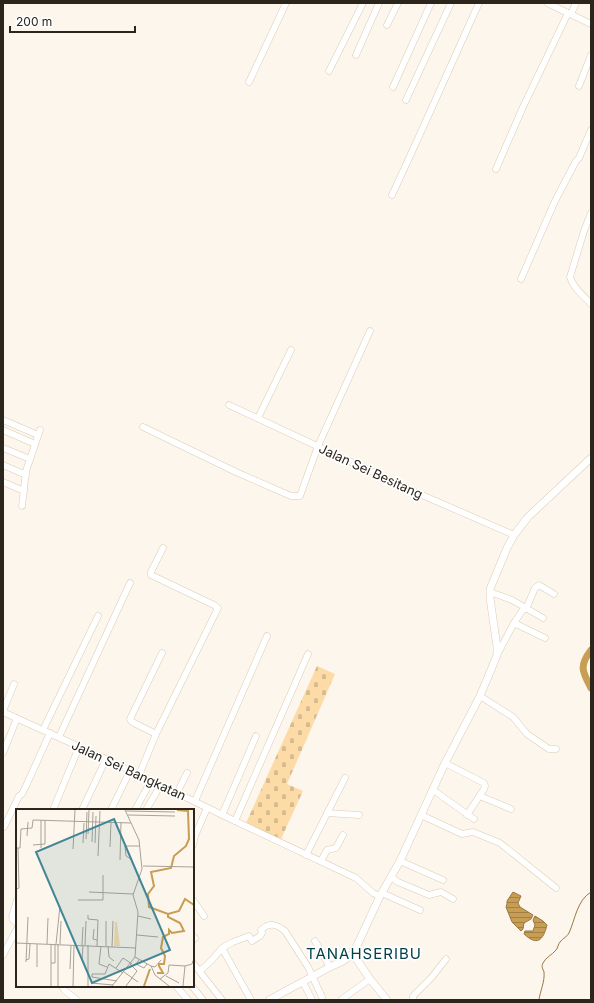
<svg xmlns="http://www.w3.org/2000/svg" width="594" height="1003" font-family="Inter,sans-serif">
  <defs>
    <pattern id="cemetery-stones" width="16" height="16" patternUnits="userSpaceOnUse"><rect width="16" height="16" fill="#fcdba7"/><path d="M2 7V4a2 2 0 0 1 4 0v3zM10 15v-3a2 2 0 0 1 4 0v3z" fill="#d8bc8f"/></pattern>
    <pattern id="water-rules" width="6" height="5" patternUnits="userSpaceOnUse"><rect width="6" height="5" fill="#c89d54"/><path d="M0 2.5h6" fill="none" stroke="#a38045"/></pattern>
  </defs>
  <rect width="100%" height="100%" fill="#fdf6ec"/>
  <!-- cemetery -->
  <polygon fill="url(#cemetery-stones)" points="317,666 335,674 287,784 303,791 281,839 246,823"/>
  <!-- water -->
  <g fill="url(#water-rules)" stroke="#997943">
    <polygon points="513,892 521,896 518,903 520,907 533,915 531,919 524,923 523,929 521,931 512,922 506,907 507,904 507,901"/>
    <path d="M535,916L543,921L547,925C543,941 537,946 524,934L525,931H533L535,925L533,920Z"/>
  </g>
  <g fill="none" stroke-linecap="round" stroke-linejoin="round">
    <!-- stream -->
    <path stroke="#997943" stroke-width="1" d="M539,1000C540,991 545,982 544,972C543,969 541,967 543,963C546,957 552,955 556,950C558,948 558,944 560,942C563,938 567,937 569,933C575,920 577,900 591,892"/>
    <!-- river -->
    <path stroke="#c89d54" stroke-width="7" d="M591,650C579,666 582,671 591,688"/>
    <defs>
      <g id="minor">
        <polyline points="547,3 591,24"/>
        <polyline points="571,14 576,3"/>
        <polyline points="387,25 398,3"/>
        <polyline points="356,55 379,3"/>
        <polyline points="329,71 363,3"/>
        <polyline points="249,82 286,3"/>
        <polyline points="579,86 591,55"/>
        <polyline points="393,87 431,3"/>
        <polyline points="406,100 451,3"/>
        <polyline points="496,169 523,107 568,13"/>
        <path d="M392,195C422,131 450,67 479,3"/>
        <path d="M591,213L584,231L570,277C573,288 584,296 591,304"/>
        <polyline points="521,279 555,201 576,161 579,158 591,130"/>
        <polyline points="229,405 422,495 514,535"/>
        <polyline points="258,418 291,350"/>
        <polyline points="3,420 38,435"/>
        <polyline points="143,427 236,472 291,496 300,496 318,446 370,331"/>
        <polyline points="3,430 35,444"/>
        <polyline points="3,448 30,459"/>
        <polyline points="3,465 26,475"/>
        <polyline points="3,482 24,491"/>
        <polyline points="22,506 26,471 40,430"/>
        <polyline points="490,592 512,600 543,618"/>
        <polyline points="526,609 535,588 539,585 554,594"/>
        <polyline points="514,623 524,608"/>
        <polyline points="497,655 514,623 545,638"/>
        <polyline points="480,696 513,717 527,734 549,749 556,749"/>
        <polyline points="3,711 14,684"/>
        <polyline points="3,712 106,759 235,821 356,878 373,893 380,896"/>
        <polyline points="43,730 98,616"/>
        <polyline points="156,734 132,722 130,719 162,653"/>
        <polyline points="59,737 130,583"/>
        <polyline points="3,753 17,718"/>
        <polyline points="445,763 484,783 485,786 484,789 467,815"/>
        <polyline points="139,775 156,734 218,608 214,605 151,575 151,572 163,548"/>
        <polyline points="433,790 474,819"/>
        <polyline points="177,793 187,773"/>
        <polyline points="480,796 511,809"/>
        <polyline points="195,801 267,636"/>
        <polyline points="53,810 79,747"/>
        <polyline points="82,810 106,759"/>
        <polyline points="111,810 130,771"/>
        <polyline points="135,810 151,781"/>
        <polyline points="146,810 160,786"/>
        <polyline points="327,813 359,815"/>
        <polyline points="222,815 256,736"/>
        <polyline points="421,815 462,834 473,832 500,843 556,888"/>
        <polyline points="235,821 308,654"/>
        <polyline points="4,827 19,796 22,794 26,786 50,733"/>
        <polyline points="193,845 195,836 207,808"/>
        <polyline points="306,855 345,778"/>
        <polyline points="321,861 327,850 336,848 343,835"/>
        <polyline points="400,861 443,880"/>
        <polyline points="391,877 398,882 429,895 441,892 453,899"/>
        <polyline points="382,893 420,910"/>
        <polyline points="17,900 12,917 13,920 17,923"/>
        <polyline points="193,900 204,916"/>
        <polyline points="193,940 195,938"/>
        <polyline points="315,941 330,967"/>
        <polyline points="222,948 251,1000"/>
        <polyline points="3,955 17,929"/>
        <polyline points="193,963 222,1000"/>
        <path d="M200,971L212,960L222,948L233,942L249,936L252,941L260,936L262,933L261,930C270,922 276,924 285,931L308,967L322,997"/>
        <polyline points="303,982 312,1000"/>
        <polyline points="62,986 65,991 77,1000"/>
        <polyline points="176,986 188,1000"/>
        <polyline points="192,986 203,1000"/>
        <polyline points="343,1000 342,999 370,979"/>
        <polyline points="413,1000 413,996 432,977 446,959"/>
      </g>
      <g id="major">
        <polyline points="353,954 370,979 387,1000"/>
        <polyline points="269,1000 330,967 343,961 353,954 380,896 400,861 445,763 480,696 493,665 497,655 497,647 490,598 490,589 507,548 514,535 528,517 591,458"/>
      </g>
    </defs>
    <!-- minor casing -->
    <use href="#minor" stroke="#dcccb3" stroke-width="7"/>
    <!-- major casing -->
    <use href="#major" stroke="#dcccb3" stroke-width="8"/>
    <!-- minor -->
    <use href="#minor" stroke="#fff" stroke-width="6"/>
    <!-- major -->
    <use href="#major" stroke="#fff" stroke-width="7"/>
  </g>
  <g text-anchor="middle" stroke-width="3.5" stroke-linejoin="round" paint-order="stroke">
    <!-- street labels -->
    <g font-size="13" fill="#2b251b" stroke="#fff">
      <text transform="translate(371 471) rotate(25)" y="5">Jalan Sei Besitang</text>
      <text transform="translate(129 770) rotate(25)" y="5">Jalan Sei Bangkatan</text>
    </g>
    <!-- quarter labels -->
    <g font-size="15" letter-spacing="1" fill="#01414c" stroke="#fff">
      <text x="364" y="959">TANAHSERIBU</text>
    </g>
  </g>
  <!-- overview -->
  <g transform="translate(16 809)">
    <rect width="178" height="178" fill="#fdf6ec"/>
    <path d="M99,113H101L104,137H98Z" fill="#fcdba7"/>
    <path fill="none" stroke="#c89d54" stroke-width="2" d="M161,1L172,2L173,30L170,37L158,47L155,59L135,63L138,77L132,85L133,98L152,105L163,102L169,90L178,96M141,164H147L143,157V155H148L149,147L145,139L147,128L153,125V121L156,124L168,122L164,114L152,108V105M128,177L134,160"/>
    <path fill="none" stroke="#a9a298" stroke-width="1" d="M110,2L159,3M112,6L159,7M72,25L73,1M11,27L12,13M70,30L71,3M76,33L77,3M67,34L68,14M79,34L80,7M17,36L29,35V11M94,38L95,13M0,39H4L5,20L16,19L17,11L115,14M25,39V11M57,40L59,1M82,47L84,2M115,50L110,47L109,37H123M104,51L105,13M127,57L178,58M0,80L3,79L2,39M73,83L117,85M62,91H87V66M72,106V110L82,111L81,137M122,107L135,110M78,120L77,130L81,131M121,126L142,128M0,134L120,139M21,135V158M31,135L32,109M40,135L44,97M44,135L45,112M66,136L67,118M69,136L70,112M72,136V177M85,137L83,155L91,158M90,137V112M92,137L93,148L98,152M96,138L97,112M119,148L135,157L139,166L153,177M10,151L13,150L14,135M66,151L67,136M123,151L120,155L128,159L131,155M10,153L12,108M35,154H39V135M135,157L139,158L145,151M100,159L107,149L116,155M54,160L55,136M108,163L122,173M76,165H89L93,155L107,164M76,165V168L101,172M150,167L163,174M144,170L152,164L153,156L169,157M75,174L97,176M35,177V135M42,177V135M57,177L58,136M96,177L119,148L122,103L117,86L126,60L123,31L109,1M110,177L121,162L114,155M167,177L169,157L176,155L178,149"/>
    <path fill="#438796" fill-opacity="0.15" stroke="#438796" stroke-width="2" d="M98,10L154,141L76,174L20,43Z"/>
    <rect width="178" height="178" fill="none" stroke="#2b251b" stroke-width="2"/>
  </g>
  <!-- border -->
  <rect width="594" height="1003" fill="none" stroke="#2b251b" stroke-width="8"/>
  <!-- scale -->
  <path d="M10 26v6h125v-6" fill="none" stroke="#2b251b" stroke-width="2"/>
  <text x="16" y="26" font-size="12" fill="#2b251b" stroke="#ffffff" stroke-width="3" paint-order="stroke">200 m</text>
</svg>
